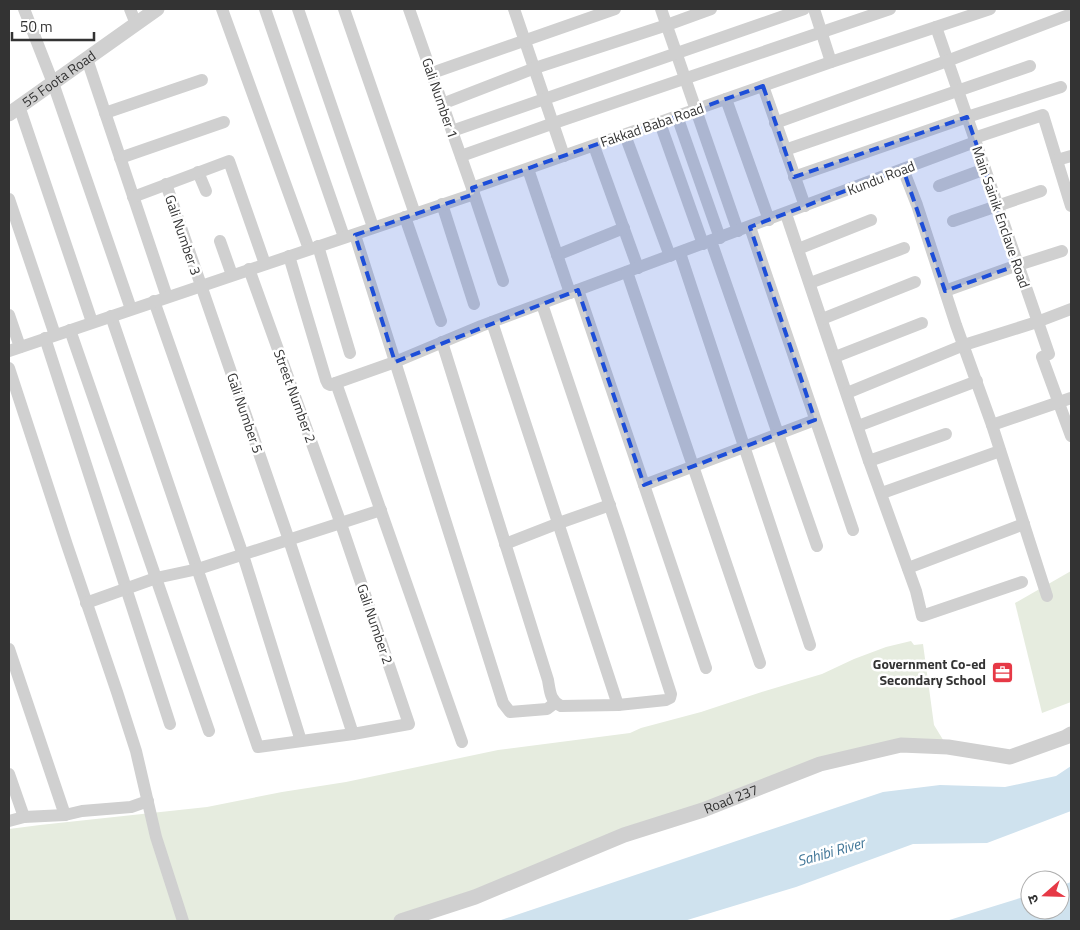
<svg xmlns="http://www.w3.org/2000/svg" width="1080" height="930" font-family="'Titillium Web','Noto Sans Devanagari',sans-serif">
  <rect width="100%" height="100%" fill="#fff"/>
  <!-- green -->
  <g fill="#e6ecdf">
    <polygon points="1071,571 1071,702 1042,713 1015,603"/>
    <polygon points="911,641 914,645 923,644 934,725 945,743 894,743 470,896 390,921 9,921 9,829 40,825 207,807 282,792 346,782 498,750 630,733 641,728 701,712 765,691 822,674 854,659 886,647"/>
  </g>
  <!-- water -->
  <g fill="#cfe2ee">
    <polygon points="1071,766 1071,811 987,843 913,844 796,887 684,921 498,921 883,792 940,785 1005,787 1056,776"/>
    <polygon points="1071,882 1071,921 946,921 1030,895 1030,910 1060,910 1060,886"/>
  </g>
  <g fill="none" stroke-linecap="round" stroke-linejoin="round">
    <!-- minor -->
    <g stroke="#d0d0d0" stroke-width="12">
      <polyline points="24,9 53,83 131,309"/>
      <polyline points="130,9 136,24"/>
      <polyline points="222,9 309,249"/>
      <polyline points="265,9 344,237"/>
      <polyline points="298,9 373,227"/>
      <polyline points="344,9 415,214"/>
      <polyline points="409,9 472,188 503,281"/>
      <polyline points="514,9 564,156"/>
      <polyline points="661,9 738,231"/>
      <polyline points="814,9 831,62"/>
      <polyline points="936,27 1049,354 1042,357 1071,436"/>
      <polyline points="87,59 167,297"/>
      <polyline points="432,73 615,9"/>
      <polyline points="763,86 805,206"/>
      <polyline points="726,99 769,220"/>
      <polyline points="442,104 535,68 667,25 711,9"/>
      <polyline points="19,106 92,322"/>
      <polyline points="105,113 202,80"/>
      <polyline points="677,116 720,238"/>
      <polyline points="660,123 703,244"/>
      <polyline points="775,123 947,61 1071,14"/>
      <polyline points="452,131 804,9"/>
      <polyline points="625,135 670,256"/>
      <polyline points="974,138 1043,115 1071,206"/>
      <polyline points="594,146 638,268"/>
      <polyline points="785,150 1030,66"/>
      <polyline points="461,156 554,123 890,9"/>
      <polyline points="120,158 224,122"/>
      <polyline points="1057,160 1071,156"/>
      <polyline points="528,169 570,293"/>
      <polyline points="903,169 917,205 956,325 992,425 1047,596"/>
      <polyline points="198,172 206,191"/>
      <polyline points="794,177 967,117 1061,87"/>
      <polyline points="166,184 289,540 353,734"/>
      <polyline points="939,186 985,169"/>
      <polyline points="472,188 831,62 990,9"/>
      <polyline points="133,197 229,161 265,264"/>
      <polyline points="9,199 55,335"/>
      <polyline points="442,204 474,304"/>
      <polyline points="786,214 869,461 916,591 922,616 1022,582"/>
      <polyline points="405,217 441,321"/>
      <polyline points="953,221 1041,191"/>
      <polyline points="750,227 853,530"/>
      <polyline points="355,235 503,703 510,712 547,709 555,703"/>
      <polyline points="220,241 232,275"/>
      <polyline points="711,241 817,546"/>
      <polyline points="318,246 350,353"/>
      <polyline points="798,249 871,220"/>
      <polyline points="680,253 810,645"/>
      <polyline points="557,255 624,228"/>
      <polyline points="289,256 326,380 328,384 330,385 395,362 481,326 975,142"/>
      <polyline points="627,272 760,663"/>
      <polyline points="810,283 904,248"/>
      <polyline points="578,290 706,668"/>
      <polyline points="945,291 1018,265 1062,251"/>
      <polyline points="154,301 243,555 301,741"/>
      <polyline points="542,304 618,530 671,694 670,698 666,700 618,705"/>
      <polyline points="9,315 20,347"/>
      <polyline points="111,316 258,747 353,734 409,724 341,524 249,269"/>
      <polyline points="822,319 915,282"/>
      <polyline points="70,330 209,731"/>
      <polyline points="45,338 170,724"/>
      <path d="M442,342L548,680C550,691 550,701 561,706L618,705L492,322"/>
      <polyline points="9,351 474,194"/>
      <polyline points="835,357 922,323"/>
      <polyline points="9,368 67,545 117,692 136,751 156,837 183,921"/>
      <polyline points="336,383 462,742"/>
      <polyline points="847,393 964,345 1037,322 1071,309"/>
      <polyline points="992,425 1071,398"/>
      <polyline points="858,426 977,381"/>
      <polyline points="869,461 946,434"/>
      <polyline points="644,485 815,420"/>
      <polyline points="882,493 1000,451"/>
      <polyline points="505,544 559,523 610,505"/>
      <polyline points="908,568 1024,524"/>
      <polyline points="86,603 156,578 198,569 381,510"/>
      <polyline points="9,649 65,815"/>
      <polyline points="9,774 24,817 65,815 82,811 131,807 148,801"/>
      <polyline points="9,821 24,817"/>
    </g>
    <!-- tertiary -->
    <g stroke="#d0d0d0" stroke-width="15">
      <path id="s1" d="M9,114L157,9"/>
      <path id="s2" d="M401,921L475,897L624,835L703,810L820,764L901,745L948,747L1010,757L1066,737L1071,734"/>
    </g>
  </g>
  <!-- marked area -->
  <path fill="#1d4ed8" fill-opacity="0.2" stroke="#1d4ed8" stroke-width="4" stroke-dasharray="10 6" stroke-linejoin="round" d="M763,86L794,177L967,117L1018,265L945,291L903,169L750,227L815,420L644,485L578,290L395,362L355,235L474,194L472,188Z"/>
  <!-- icons -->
  <defs>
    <symbol id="office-square" viewBox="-11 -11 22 22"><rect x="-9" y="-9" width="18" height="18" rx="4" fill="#e63946" stroke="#fff"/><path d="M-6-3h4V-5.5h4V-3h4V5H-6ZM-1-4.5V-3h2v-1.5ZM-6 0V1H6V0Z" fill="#fff"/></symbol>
  </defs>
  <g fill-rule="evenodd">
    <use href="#office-square" x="990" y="660" width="25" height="25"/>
  </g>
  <g text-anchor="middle" stroke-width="5" stroke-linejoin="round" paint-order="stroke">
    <!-- street labels -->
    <g font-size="14" fill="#333" stroke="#fff">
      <text dy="5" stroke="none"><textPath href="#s1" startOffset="61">55 Foota Road</textPath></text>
      <text transform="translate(440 98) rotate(71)" y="5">Gali Number 1</text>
      <text transform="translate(652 125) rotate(-19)" y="5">Fakkad Baba Road</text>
      <text transform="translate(881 178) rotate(-21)" y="5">Kundu Road</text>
      <text transform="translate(1001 217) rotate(71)" y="5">Main Sainik Enclave Road</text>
      <text transform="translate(183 235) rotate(71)" y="5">Gali Number 3</text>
      <text transform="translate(295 396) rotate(70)" y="5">Street Number 2</text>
      <text transform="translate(245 413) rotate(71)" y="5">Gali Number 5</text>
      <text transform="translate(375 624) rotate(71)" y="5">Gali Number 2</text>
      <text dy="5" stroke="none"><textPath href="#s2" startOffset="352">Road 237</textPath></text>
    </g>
    <!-- poi labels -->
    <g font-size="14" font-weight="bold" fill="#333" stroke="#fff" text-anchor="end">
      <text x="986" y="669">Government Co-ed<tspan x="986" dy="16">Secondary School</tspan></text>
    </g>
    <!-- water labels -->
    <g font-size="15" font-style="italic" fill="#3f7597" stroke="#fff">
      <text transform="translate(831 852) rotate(-16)" y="5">Sahibi River</text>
    </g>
  </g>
  <!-- border -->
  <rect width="1080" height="930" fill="none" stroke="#333333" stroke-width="20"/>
  <!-- north arrow -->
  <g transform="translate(1045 895) rotate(250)"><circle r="24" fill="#ffffff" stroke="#adadad"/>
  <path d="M0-4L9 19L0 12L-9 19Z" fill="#e63946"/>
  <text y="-8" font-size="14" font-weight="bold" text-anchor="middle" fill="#333333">उ</text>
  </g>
  <!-- scale -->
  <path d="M12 32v8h82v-8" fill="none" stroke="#333333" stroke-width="2.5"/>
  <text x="20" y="32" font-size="15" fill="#333333" stroke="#ffffff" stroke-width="4" paint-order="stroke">50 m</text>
</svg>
